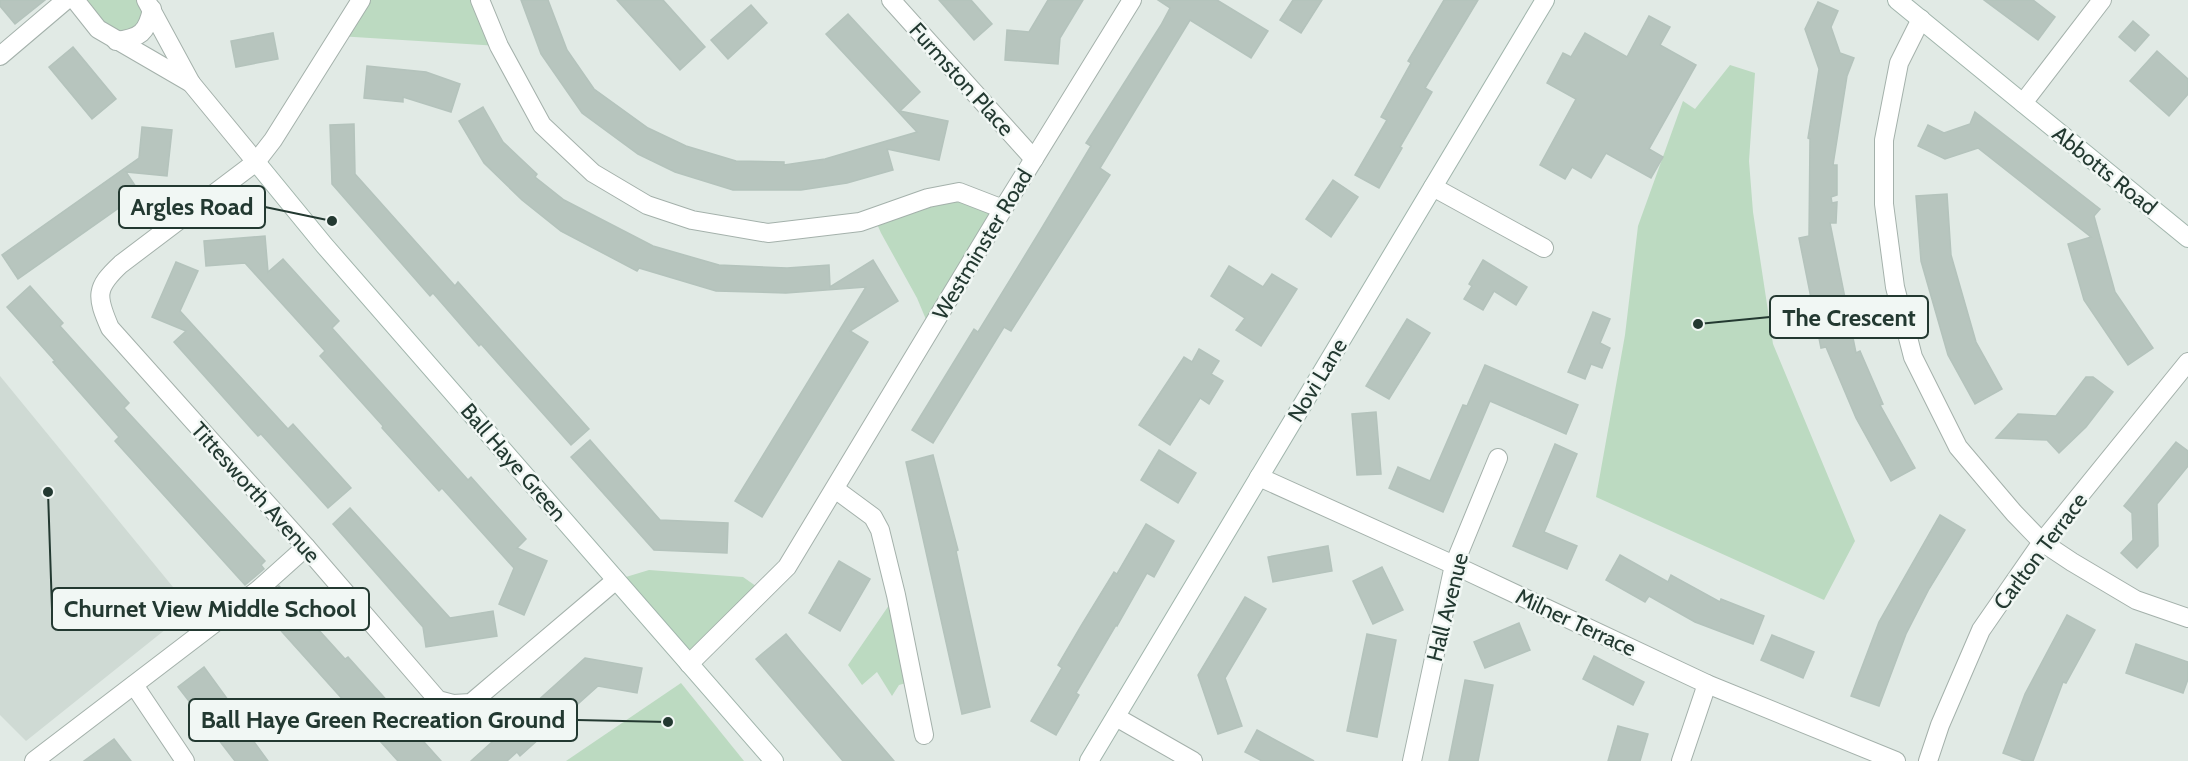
<svg xmlns="http://www.w3.org/2000/svg" width="2188" height="761" font-family="Cabin,sans-serif">
  <rect width="100%" height="100%" fill="#e1eae5"/>
  <!-- built -->
  <polygon fill="#cfdad4" points="0,376 191,609 26,741 0,715"/>
  <!-- green -->
  <g fill="#bcdac1">
    <polygon points="75,0 146,0 149,26 116,41"/>
    <polygon points="361,0 480,0 499,46 338,36"/>
    <polygon points="1730,65 1755,73 1749,161 1753,212 1773,344 1855,541 1824,600 1596,497 1625,335 1638,226 1683,101 1695,109"/>
    <polygon points="959,192 1003,209 930,329 917,298 881,233 874,217"/>
    <polygon points="649,570 743,577 763,591 689,664 616,580"/>
    <polygon points="896,595 913,681 899,685 892,696 877,672 862,685 848,665"/>
    <polygon points="681,683 744,761 566,761"/>
  </g>
  <!-- building -->
  <g fill="#b7c5be" stroke="#b4c3bc" stroke-width="1.5">
    <polygon points="0,0 45,0 15,24 0,6"/>
    <polygon points="521,0 548,0 567,50 594,89 648,128 686,146 736,161 784,162 784,165 825,159 917,132 826,34 848,14 920,92 900,111 948,121 939,160 887,149 893,170 847,183 801,190 733,190 675,172 638,154 582,113 541,54"/>
    <polygon points="617,0 663,0 705,47 680,70"/>
    <polygon points="939,0 971,0 992,24 974,40"/>
    <polygon points="1048,0 1083,0 1060,38 1058,64 1005,60 1007,30 1029,32"/>
    <polygon points="1158,0 1217,0 1268,31 1251,58 1190,20 1100,168 1110,175 1011,331 1004,327 933,443 912,430 974,329 978,332 1040,231 1091,146 1086,143 1161,25 1170,8"/>
    <polygon points="1293,0 1322,0 1301,33 1280,20"/>
    <polygon points="1444,0 1478,0 1425,88 1432,92 1400,147 1402,148 1379,188 1355,175 1387,120 1381,117 1411,63 1408,61"/>
    <polygon points="1984,0 2033,0 2055,17 2038,40"/>
    <polygon points="1818,2 1838,11 1831,27 1840,53 1854,58 1847,76 1833,165 1837,165 1837,195 1831,197 1832,203 1837,202 1836,223 1830,223 1856,353 1860,351 1883,404 1880,405 1915,468 1891,481 1856,418 1826,347 1821,348 1799,238 1809,236 1810,139 1808,138 1819,69 1805,29"/>
    <polygon points="751,5 767,23 728,59 711,40"/>
    <polygon points="1649,16 1670,27 1660,45 1696,65 1649,149 1663,157 1651,178 1606,153 1591,178 1572,167 1565,179 1540,165 1576,99 1547,83 1563,53 1571,57 1585,33 1627,57"/>
    <polygon points="2133,21 2149,35 2135,51 2119,37"/>
    <polygon points="273,33 278,59 236,67 231,41"/>
    <polygon points="73,47 116,99 92,119 49,67"/>
    <polygon points="2157,51 2188,79 2188,94 2169,116 2130,81"/>
    <polygon points="367,66 426,72 460,84 451,112 403,97 403,102 364,98"/>
    <polygon points="483,107 503,142 537,174 535,177 564,200 653,246 719,265 787,268 829,265 830,287 873,260 898,301 850,331 868,342 762,517 735,501 866,287 786,293 716,291 639,268 637,271 561,231 522,200 484,163 459,121"/>
    <polygon points="1975,112 2100,209 2094,216 2115,292 2153,348 2128,365 2084,300 2068,244 2091,237 1978,148 1945,159 1918,146 1928,125 1944,133 1970,124"/>
    <polygon points="354,124 355,174 455,286 458,282 589,429 571,445 481,344 479,346 433,293 430,296 332,184 330,125"/>
    <polygon points="142,127 172,130 167,176 126,172 140,193 18,279 2,255 139,158"/>
    <polygon points="1333,180 1358,197 1331,237 1306,219"/>
    <polygon points="1947,194 1951,255 1976,342 2002,389 1975,404 1948,355 1921,261 1916,196"/>
    <polygon points="265,236 268,272 283,259 339,321 332,328 468,480 471,477 526,539 517,548 547,561 524,615 499,604 514,568 442,488 439,491 382,428 383,426 320,356 325,351 245,263 206,266 204,241"/>
    <polygon points="1483,260 1527,287 1516,305 1494,291 1483,310 1464,299 1472,286 1469,284"/>
    <polygon points="176,262 198,271 180,311 288,429 293,424 351,488 328,508 261,434 258,436 174,342 186,331 152,317"/>
    <polygon points="1229,266 1263,287 1272,274 1297,289 1261,346 1236,330 1245,318 1211,296"/>
    <polygon points="30,286 63,323 60,326 129,403 124,408 265,561 261,565 264,569 245,585 115,441 119,437 53,362 55,361 7,307"/>
    <polygon points="1593,312 1610,319 1600,343 1610,348 1602,368 1591,364 1585,379 1568,372"/>
    <polygon points="1407,319 1430,333 1389,399 1366,386"/>
    <polygon points="1199,349 1219,361 1211,374 1223,381 1209,404 1200,398 1170,445 1139,425 1184,357 1192,362"/>
    <polygon points="1485,365 1578,405 1566,434 1490,401 1443,512 1389,488 1398,467 1430,481 1463,405 1467,406"/>
    <polygon points="2086,377 2093,377 2113,392 2086,427 2059,453 2047,440 1996,438 2018,414 2056,416"/>
    <polygon points="1376,412 1381,474 1357,475 1352,414"/>
    <polygon points="590,440 660,520 728,523 727,553 654,550 571,457"/>
    <polygon points="2176,442 2188,451 2188,466 2157,504 2158,546 2137,568 2121,553 2133,540 2132,513 2124,506"/>
    <polygon points="1555,444 1577,454 1544,532 1577,546 1567,569 1513,546"/>
    <polygon points="1159,450 1196,473 1178,503 1141,480"/>
    <polygon points="933,455 958,550 956,551 990,707 962,714 906,462"/>
    <polygon points="350,508 450,618 493,611 497,636 426,647 423,627 333,524"/>
    <polygon points="1940,515 1965,530 1929,589 1906,634 1879,706 1851,696 1879,622"/>
    <polygon points="1146,524 1174,541 1154,577 1147,573 1117,626 1116,625 1076,693 1079,695 1056,735 1031,721 1062,668 1058,665 1081,626 1114,572 1117,574"/>
    <polygon points="1328,546 1332,571 1273,582 1268,557"/>
    <polygon points="1620,555 1668,582 1671,575 1720,602 1721,599 1764,616 1753,644 1695,622 1649,596 1645,602 1606,580"/>
    <polygon points="839,561 870,579 840,631 809,613"/>
    <polygon points="1382,567 1403,610 1373,624 1353,581"/>
    <polygon points="279,586 345,659 348,657 441,761 398,761 258,605"/>
    <polygon points="1245,597 1266,609 1225,678 1242,726 1218,734 1198,675"/>
    <polygon points="2067,615 2095,630 2066,683 2063,682 2033,761 2024,761 2003,753 2025,694"/>
    <polygon points="1519,623 1530,650 1485,668 1474,642"/>
    <polygon points="786,634 800,651 894,761 843,761 756,659"/>
    <polygon points="1367,634 1396,640 1377,737 1347,731"/>
    <polygon points="1772,635 1814,652 1803,678 1761,660"/>
    <polygon points="2136,644 2188,662 2188,679 2183,693 2126,673"/>
    <polygon points="1594,656 1644,682 1633,705 1583,679"/>
    <polygon points="585,658 642,668 637,693 598,686 520,756 517,752 507,761 471,761"/>
    <polygon points="204,667 247,726 244,728 268,761 235,761 178,687"/>
    <polygon points="1465,680 1493,685 1478,761 1449,761"/>
    <polygon points="1618,726 1648,734 1640,761 1608,761"/>
    <polygon points="1257,730 1314,761 1262,761 1245,752"/>
    <polygon points="114,739 131,761 84,761"/>
  </g>
  <g fill="none" stroke-linecap="round" stroke-linejoin="round">
    <defs>
      <g id="street">
        <polyline points="75,0 98,29 191,83"/>
        <polyline points="146,0 191,83 256,162"/>
        <path d="M361,0L273,140L256,162L121,264C95,288 96,296 110,328L306,547L438,700L453,704L471,703L616,580"/>
        <polyline points="480,0 499,46 542,125 593,173 647,205 692,220 768,233 860,222 928,198 959,192 1003,209"/>
        <polyline points="891,0 1034,159"/>
        <polyline points="1921,19 1899,63 1884,140 1884,204 1895,287 1913,357 1958,447 2014,513 2042,542 2072,562 2136,600 2188,618"/>
        <path d="M116,41C140,38 147,33 152,9"/>
        <polyline points="0,56 66,0"/>
        <polyline points="2023,103 2102,0"/>
        <polyline points="1433,187 1544,248"/>
        <polyline points="1259,477 1454,565 1707,684 1896,761"/>
        <polyline points="835,489 873,517 880,530 896,595 924,735"/>
        <polyline points="689,664 787,567 1003,209 1132,0"/>
        <polyline points="134,685 185,761"/>
        <polyline points="1116,717 1193,761"/>
        <polyline points="34,761 258,590 306,547"/>
        <polyline points="1412,761 1454,565 1498,458"/>
        <polyline points="1681,761 1707,684"/>
        <polyline points="1928,761 1940,725 1981,630 2042,542 2188,362"/>
      </g>
      <g id="secondary">
        <polyline points="1897,0 2188,238"/>
        <polyline points="256,162 324,245 774,761"/>
        <polyline points="1089,761 1545,0"/>
      </g>
    </defs>
    <!-- street casing -->
    <use href="#street" stroke="#a4b1ab" stroke-width="20"/>
    <!-- secondary casing -->
    <use href="#secondary" stroke="#a1b5ac" stroke-width="20"/>
    <!-- street -->
    <use href="#street" stroke="#fff" stroke-width="18"/>
    <!-- secondary -->
    <use href="#secondary" stroke="#fff" stroke-width="18"/>
  </g>
  <g text-anchor="middle" stroke-width="5" stroke-linejoin="round" paint-order="stroke">
    <!-- street labels -->
    <g font-size="22" fill="#233931" stroke="#f1f7f4">
      <text transform="translate(962 79) rotate(48)" y="8">Furmston Place</text>
      <text transform="translate(2105 170) rotate(39)" y="8">Abbotts Road</text>
      <text transform="translate(982 244) rotate(-59)" y="8">Westminster Road</text>
      <text transform="translate(1317 380) rotate(-59)" y="8">Novi Lane</text>
      <text transform="translate(514 462) rotate(49)" y="8">Ball Haye Green</text>
      <text transform="translate(256 492) rotate(48)" y="8">Tittesworth Avenue</text>
      <text transform="translate(2040 551) rotate(-53)" y="8">Carlton Terrace</text>
      <text transform="translate(1447 607) rotate(-76)" y="8">Hall Avenue</text>
      <text transform="translate(1576 622) rotate(25)" y="8">Milner Terrace</text>
    </g>
  </g>
  <!-- callouts -->
  <path fill="none" stroke="#233931" stroke-width="2" d="M332 221L265 207M1698 324L1770 317M48 492L52 609M668 722L577 720"/>
  <g fill="#233931" stroke="#f1f7f4" stroke-width="2">
    <circle cx="332" cy="221" r="6"/>
    <circle cx="1698" cy="324" r="6"/>
    <circle cx="48" cy="492" r="6"/>
    <circle cx="668" cy="722" r="6"/>
  </g>
  <g fill="#f1f7f4" stroke="#233931" stroke-width="2">
    <rect x="119" y="186" width="146" height="42" rx="6"/>
    <rect x="1770" y="296" width="158" height="42" rx="6"/>
    <rect x="52" y="588" width="317" height="42" rx="6"/>
    <rect x="189" y="699" width="388" height="42" rx="6"/>
  </g>
  <g font-size="24" text-anchor="middle" font-weight="bold" fill="#233931">
    <text x="192" y="215">Argles Road</text>
    <text x="1849" y="326">The Crescent</text>
    <text x="210" y="617">Churnet View Middle School</text>
    <text x="383" y="728">Ball Haye Green Recreation Ground</text>
  </g>
</svg>
